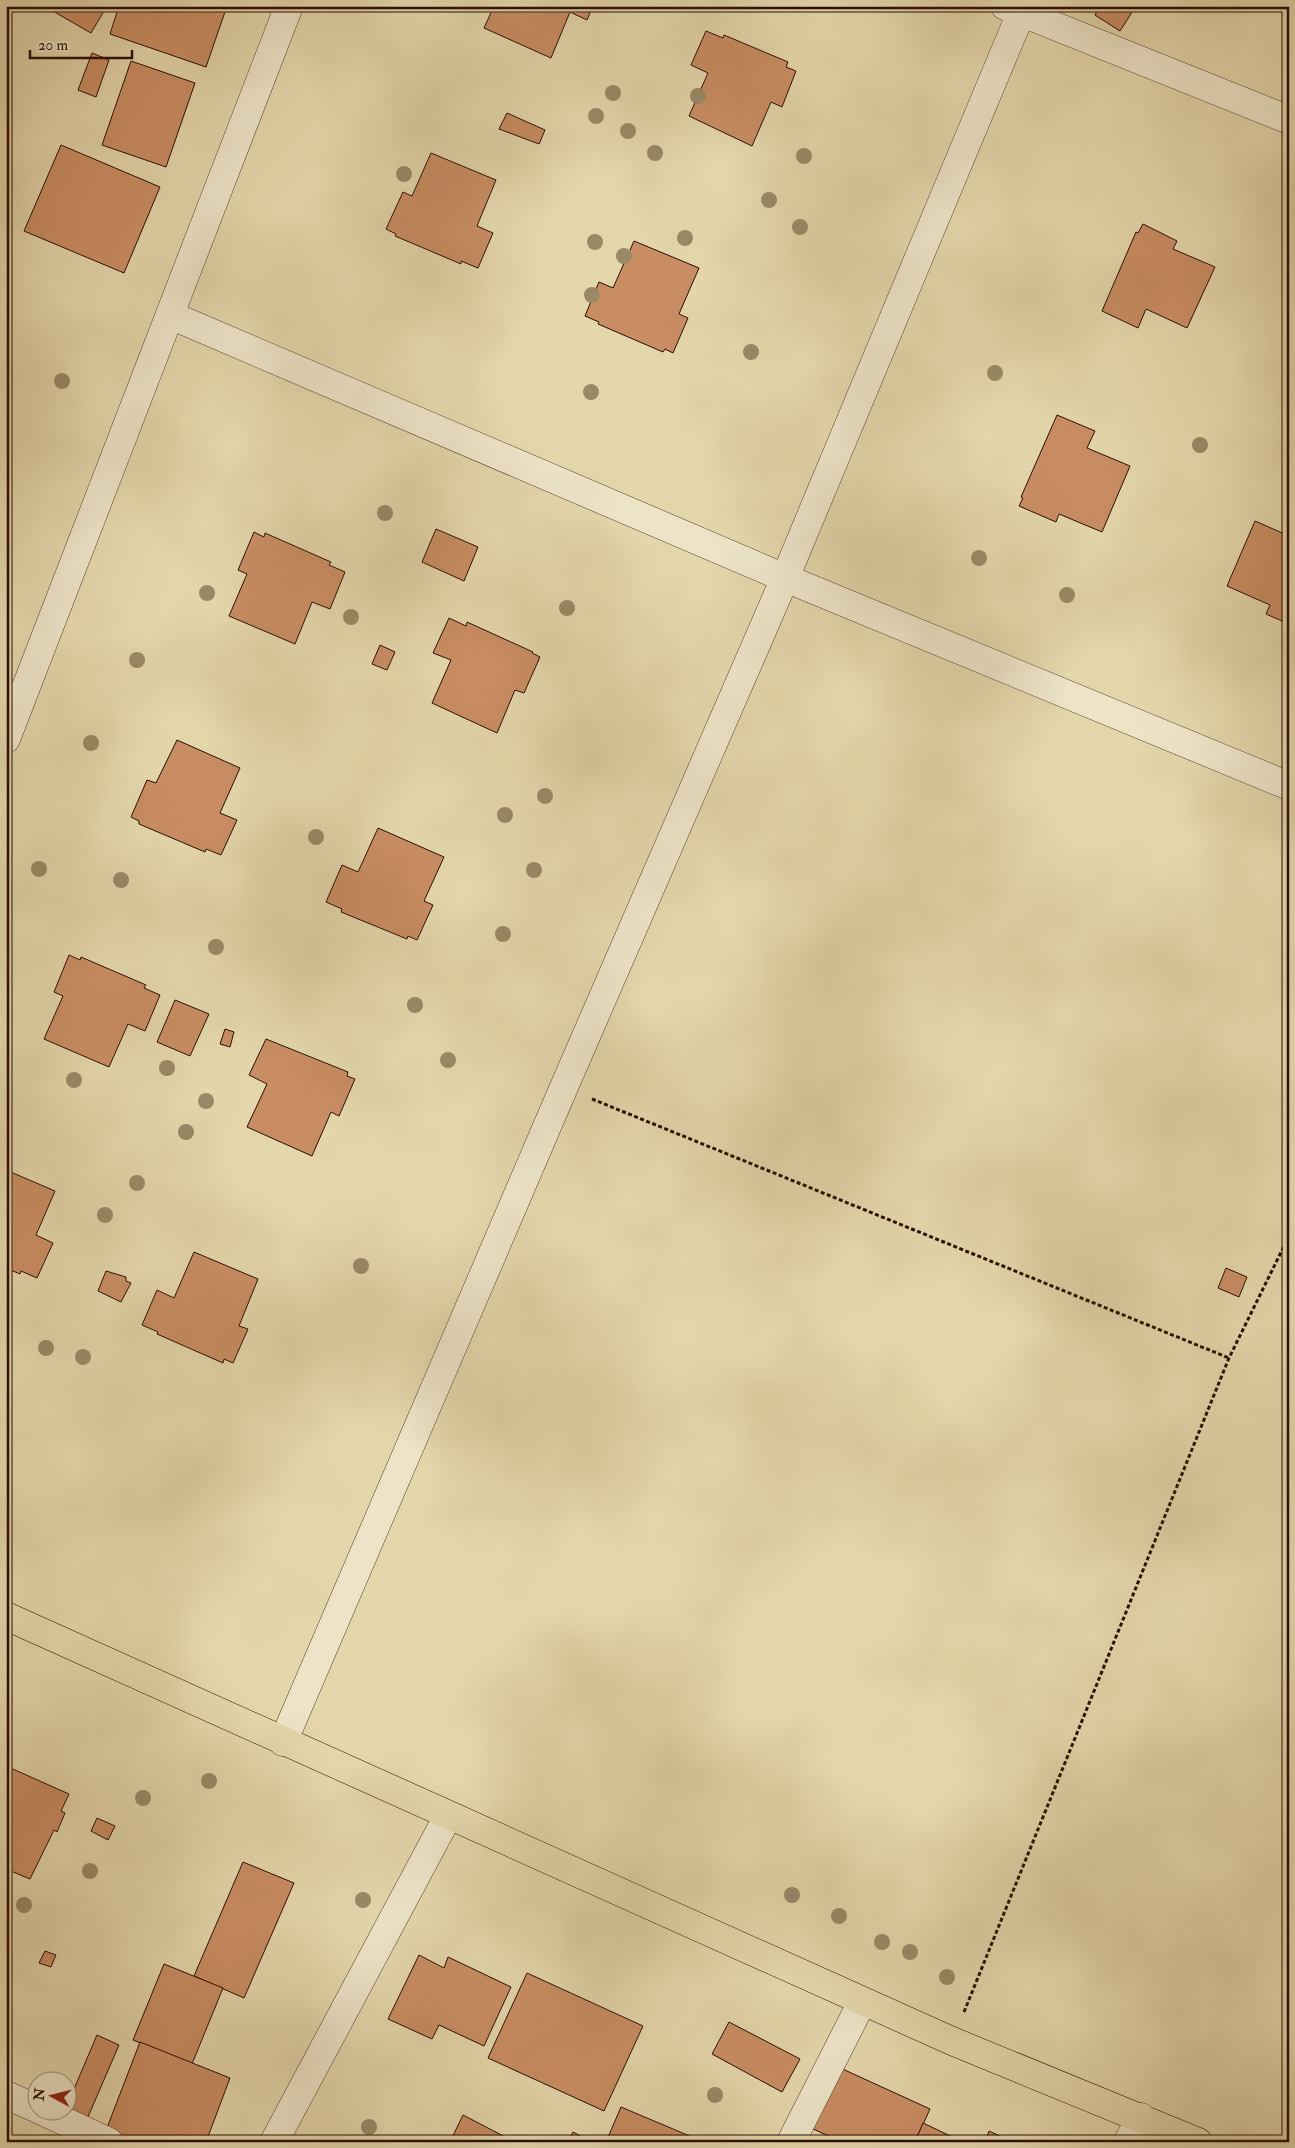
<svg xmlns="http://www.w3.org/2000/svg" width="1295" height="2148" font-family="'IM FELL Double Pica',serif">
  <rect width="100%" height="100%" fill="#e4d6ab"/>
  <filter id="stains"><feTurbulence type="fractalNoise" baseFrequency=".004" numOctaves="4"/><feColorMatrix values="0 0 0 0 .2 0 0 0 0 .09 0 0 0 0 .02 0 0 0 .5 -.17"/></filter>
  <radialGradient id="worn" r=".72"><stop offset=".6" stop-color="#630" stop-opacity="0"/><stop offset="1" stop-color="#630" stop-opacity=".3"/></radialGradient>
  <!-- building -->
  <g fill="#c98d63" stroke="#280d02">
    <polygon points="44,6 107,6 91,33"/>
    <polygon points="119,6 227,6 206,67 110,34"/>
    <polygon points="494,6 593,6 587,20 570,12 551,58 484,28"/>
    <polygon points="1100,6 1136,6 1120,31 1095,15"/>
    <polygon points="706,31 723,38 724,35 788,62 786,67 796,71 782,107 771,102 752,146 689,116 708,73 691,65"/>
    <polygon points="92,53 109,60 96,97 78,90"/>
    <polygon points="131,61 195,83 166,167 102,145"/>
    <polygon points="507,113 545,130 539,144 499,129"/>
    <polygon points="61,145 160,187 124,273 24,231"/>
    <polygon points="431,153 496,180 477,226 493,233 478,268 461,261 461,264 395,236 396,234 386,229 403,192 412,196"/>
    <polygon points="1143,224 1177,241 1173,249 1215,267 1187,328 1146,309 1138,328 1102,311 1136,232 1138,233"/>
    <polygon points="634,241 699,268 679,314 688,318 673,353 665,349 663,352 598,324 599,322 585,316 599,282 613,288"/>
    <polygon points="1057,415 1095,431 1087,448 1130,466 1102,532 1059,514 1056,522 1019,506 1023,498 1021,497"/>
    <polygon points="1255,521 1289,536 1289,624 1266,614 1270,605 1227,586"/>
    <polygon points="436,529 478,547 464,581 422,562"/>
    <polygon points="254,532 264,537 265,533 331,562 329,565 345,572 330,609 312,602 295,644 229,616 247,574 238,570"/>
    <polygon points="449,618 466,626 467,622 533,652 532,653 540,657 524,693 515,690 497,733 432,703 451,660 433,653"/>
    <polygon points="380,645 395,652 387,670 372,664"/>
    <polygon points="177,740 240,768 220,813 237,820 221,855 206,849 205,852 139,824 139,821 131,817 147,780 156,783"/>
    <polygon points="378,828 444,857 424,901 433,905 417,940 408,936 407,939 341,912 342,909 326,902 342,865 358,872"/>
    <polygon points="69,955 80,960 81,957 146,985 144,988 160,995 145,1031 128,1024 109,1067 44,1039 63,996 54,992"/>
    <polygon points="175,1000 209,1014 190,1056 157,1042"/>
    <polygon points="225,1029 234,1032 230,1047 220,1044"/>
    <polygon points="266,1039 348,1072 347,1076 355,1079 339,1116 331,1112 312,1156 247,1127 267,1084 249,1075"/>
    <polygon points="6,1170 55,1191 36,1235 53,1243 37,1278 21,1271 20,1274 6,1268"/>
    <polygon points="194,1252 258,1279 239,1326 248,1329 233,1363 224,1359 223,1363 157,1334 158,1332 142,1325 157,1290 174,1298"/>
    <polygon points="1226,1268 1247,1277 1239,1297 1218,1288"/>
    <polygon points="106,1271 126,1277 126,1281 131,1283 121,1302 98,1291"/>
    <polygon points="6,1766 69,1794 61,1811 65,1813 57,1832 54,1830 30,1879 6,1869"/>
    <polygon points="97,1818 115,1826 108,1840 91,1831"/>
    <polygon points="243,1862 294,1883 244,1998 194,1976"/>
    <polygon points="45,1951 56,1955 51,1967 39,1963"/>
    <polygon points="419,1955 444,1968 448,1957 511,1987 484,2046 439,2025 432,2039 388,2019"/>
    <polygon points="164,1964 223,1988 192,2064 133,2040"/>
    <polygon points="527,1973 643,2026 604,2111 488,2058"/>
    <polygon points="729,2022 800,2059 782,2092 712,2054"/>
    <polygon points="97,2035 119,2045 81,2133 68,2110 68,2103"/>
    <polygon points="140,2042 230,2078 206,2142 127,2142 105,2133"/>
    <polygon points="836,2066 930,2109 915,2142 841,2142 809,2127"/>
    <polygon points="621,2107 699,2140 698,2142 606,2142"/>
    <polygon points="463,2115 511,2140 511,2142 450,2142"/>
    <polygon points="923,2123 963,2142 915,2142"/>
    <polygon points="989,2131 1013,2142 985,2142"/>
    <polygon points="573,2132 592,2142 568,2142"/>
  </g>
  <g fill="none" stroke-linecap="round" stroke-linejoin="round">
    <defs>
      <g id="minor">
        <polyline points="1005,6 1289,120"/>
        <polyline points="170,315 785,578 1289,786"/>
        <polyline points="6,739 289,6"/>
        <polyline points="283,1742 564,1087 785,578 1021,13"/>
        <polyline points="6,2095 38,2109"/>
        <polyline points="40,2110 109,2142"/>
        <polyline points="274,2142 448,1816"/>
        <polyline points="791,2142 862,2002"/>
        <polyline points="1128,2142 1141,2117"/>
      </g>
      <polyline id="major" points="6,1616 952,2041 1198,2142"/>
    </defs>
    <!-- minor casing -->
    <use href="#minor" stroke="#573f2c" stroke-width="29"/>
    <!-- major casing -->
    <use href="#major" stroke="#280d02" stroke-width="29"/>
    <!-- path -->
    <g stroke="#280d02" stroke-width="3" stroke-dasharray="4 2.5" stroke-linecap="butt">
      <polyline points="592,1099 1229,1358"/>
      <polyline points="964,2012 1229,1358 1289,1236"/>
    </g>
    <!-- minor -->
    <use href="#minor" stroke="#ede4c8" stroke-width="28"/>
    <!-- major -->
    <use href="#major" stroke="#e4d6ab" stroke-width="28"/>
  </g>
  <!-- trees -->
  <g fill="#998967">
    <circle cx="613" cy="93" r="8"/>
    <circle cx="698" cy="96" r="8"/>
    <circle cx="596" cy="116" r="8"/>
    <circle cx="628" cy="131" r="8"/>
    <circle cx="655" cy="153" r="8"/>
    <circle cx="804" cy="156" r="8"/>
    <circle cx="404" cy="174" r="8"/>
    <circle cx="769" cy="200" r="8"/>
    <circle cx="800" cy="227" r="8"/>
    <circle cx="685" cy="238" r="8"/>
    <circle cx="595" cy="242" r="8"/>
    <circle cx="624" cy="256" r="8"/>
    <circle cx="592" cy="295" r="8"/>
    <circle cx="751" cy="352" r="8"/>
    <circle cx="995" cy="373" r="8"/>
    <circle cx="62" cy="381" r="8"/>
    <circle cx="591" cy="392" r="8"/>
    <circle cx="1200" cy="445" r="8"/>
    <circle cx="385" cy="513" r="8"/>
    <circle cx="979" cy="558" r="8"/>
    <circle cx="207" cy="593" r="8"/>
    <circle cx="1067" cy="595" r="8"/>
    <circle cx="567" cy="608" r="8"/>
    <circle cx="351" cy="617" r="8"/>
    <circle cx="137" cy="660" r="8"/>
    <circle cx="91" cy="743" r="8"/>
    <circle cx="545" cy="796" r="8"/>
    <circle cx="505" cy="815" r="8"/>
    <circle cx="316" cy="837" r="8"/>
    <circle cx="39" cy="869" r="8"/>
    <circle cx="534" cy="870" r="8"/>
    <circle cx="121" cy="880" r="8"/>
    <circle cx="503" cy="934" r="8"/>
    <circle cx="216" cy="947" r="8"/>
    <circle cx="415" cy="1005" r="8"/>
    <circle cx="448" cy="1060" r="8"/>
    <circle cx="167" cy="1068" r="8"/>
    <circle cx="74" cy="1080" r="8"/>
    <circle cx="206" cy="1101" r="8"/>
    <circle cx="186" cy="1132" r="8"/>
    <circle cx="137" cy="1183" r="8"/>
    <circle cx="105" cy="1215" r="8"/>
    <circle cx="361" cy="1266" r="8"/>
    <circle cx="46" cy="1348" r="8"/>
    <circle cx="83" cy="1357" r="8"/>
    <circle cx="209" cy="1781" r="8"/>
    <circle cx="143" cy="1798" r="8"/>
    <circle cx="90" cy="1871" r="8"/>
    <circle cx="792" cy="1895" r="8"/>
    <circle cx="363" cy="1900" r="8"/>
    <circle cx="24" cy="1905" r="8"/>
    <circle cx="839" cy="1916" r="8"/>
    <circle cx="882" cy="1942" r="8"/>
    <circle cx="910" cy="1952" r="8"/>
    <circle cx="947" cy="1977" r="8"/>
    <circle cx="715" cy="2095" r="8"/>
    <circle cx="369" cy="2127" r="8"/>
  </g>
  <!-- margin -->
  <rect width="1295" height="2148" fill="none" stroke="#e4d6ab" stroke-width="25"/>
  <rect x="8" y="8" width="1280" height="2133" fill="none" stroke="#280d02" stroke-width="2.5"/>
  <rect x="12" y="12" width="1270" height="2123" fill="none" stroke="#280d02"/>
  <!-- north arrow -->
  <g transform="translate(52 2096) rotate(277)"><circle r="24" fill="#ede4c8" stroke="#9e8e79"/>
  <path d="M0-4L9 19L0 12L-9 19Z" fill="#8f2418"/>
  <text y="-8" font-size="14" font-weight="bold" text-anchor="middle" fill="#280d02">N</text>
  </g>
  <!-- scale -->
  <path d="M30 50v8h102v-8" fill="none" stroke="#280d02" stroke-width="2.5"/>
  <text x="38" y="50" font-size="15" fill="#280d02" stroke="#ede4c8" stroke-width="4" paint-order="stroke">20 m</text>
  <rect width="100%" height="100%" filter="url(#stains)"/>
  <rect width="100%" height="100%" fill="url(#worn)"/>
</svg>
